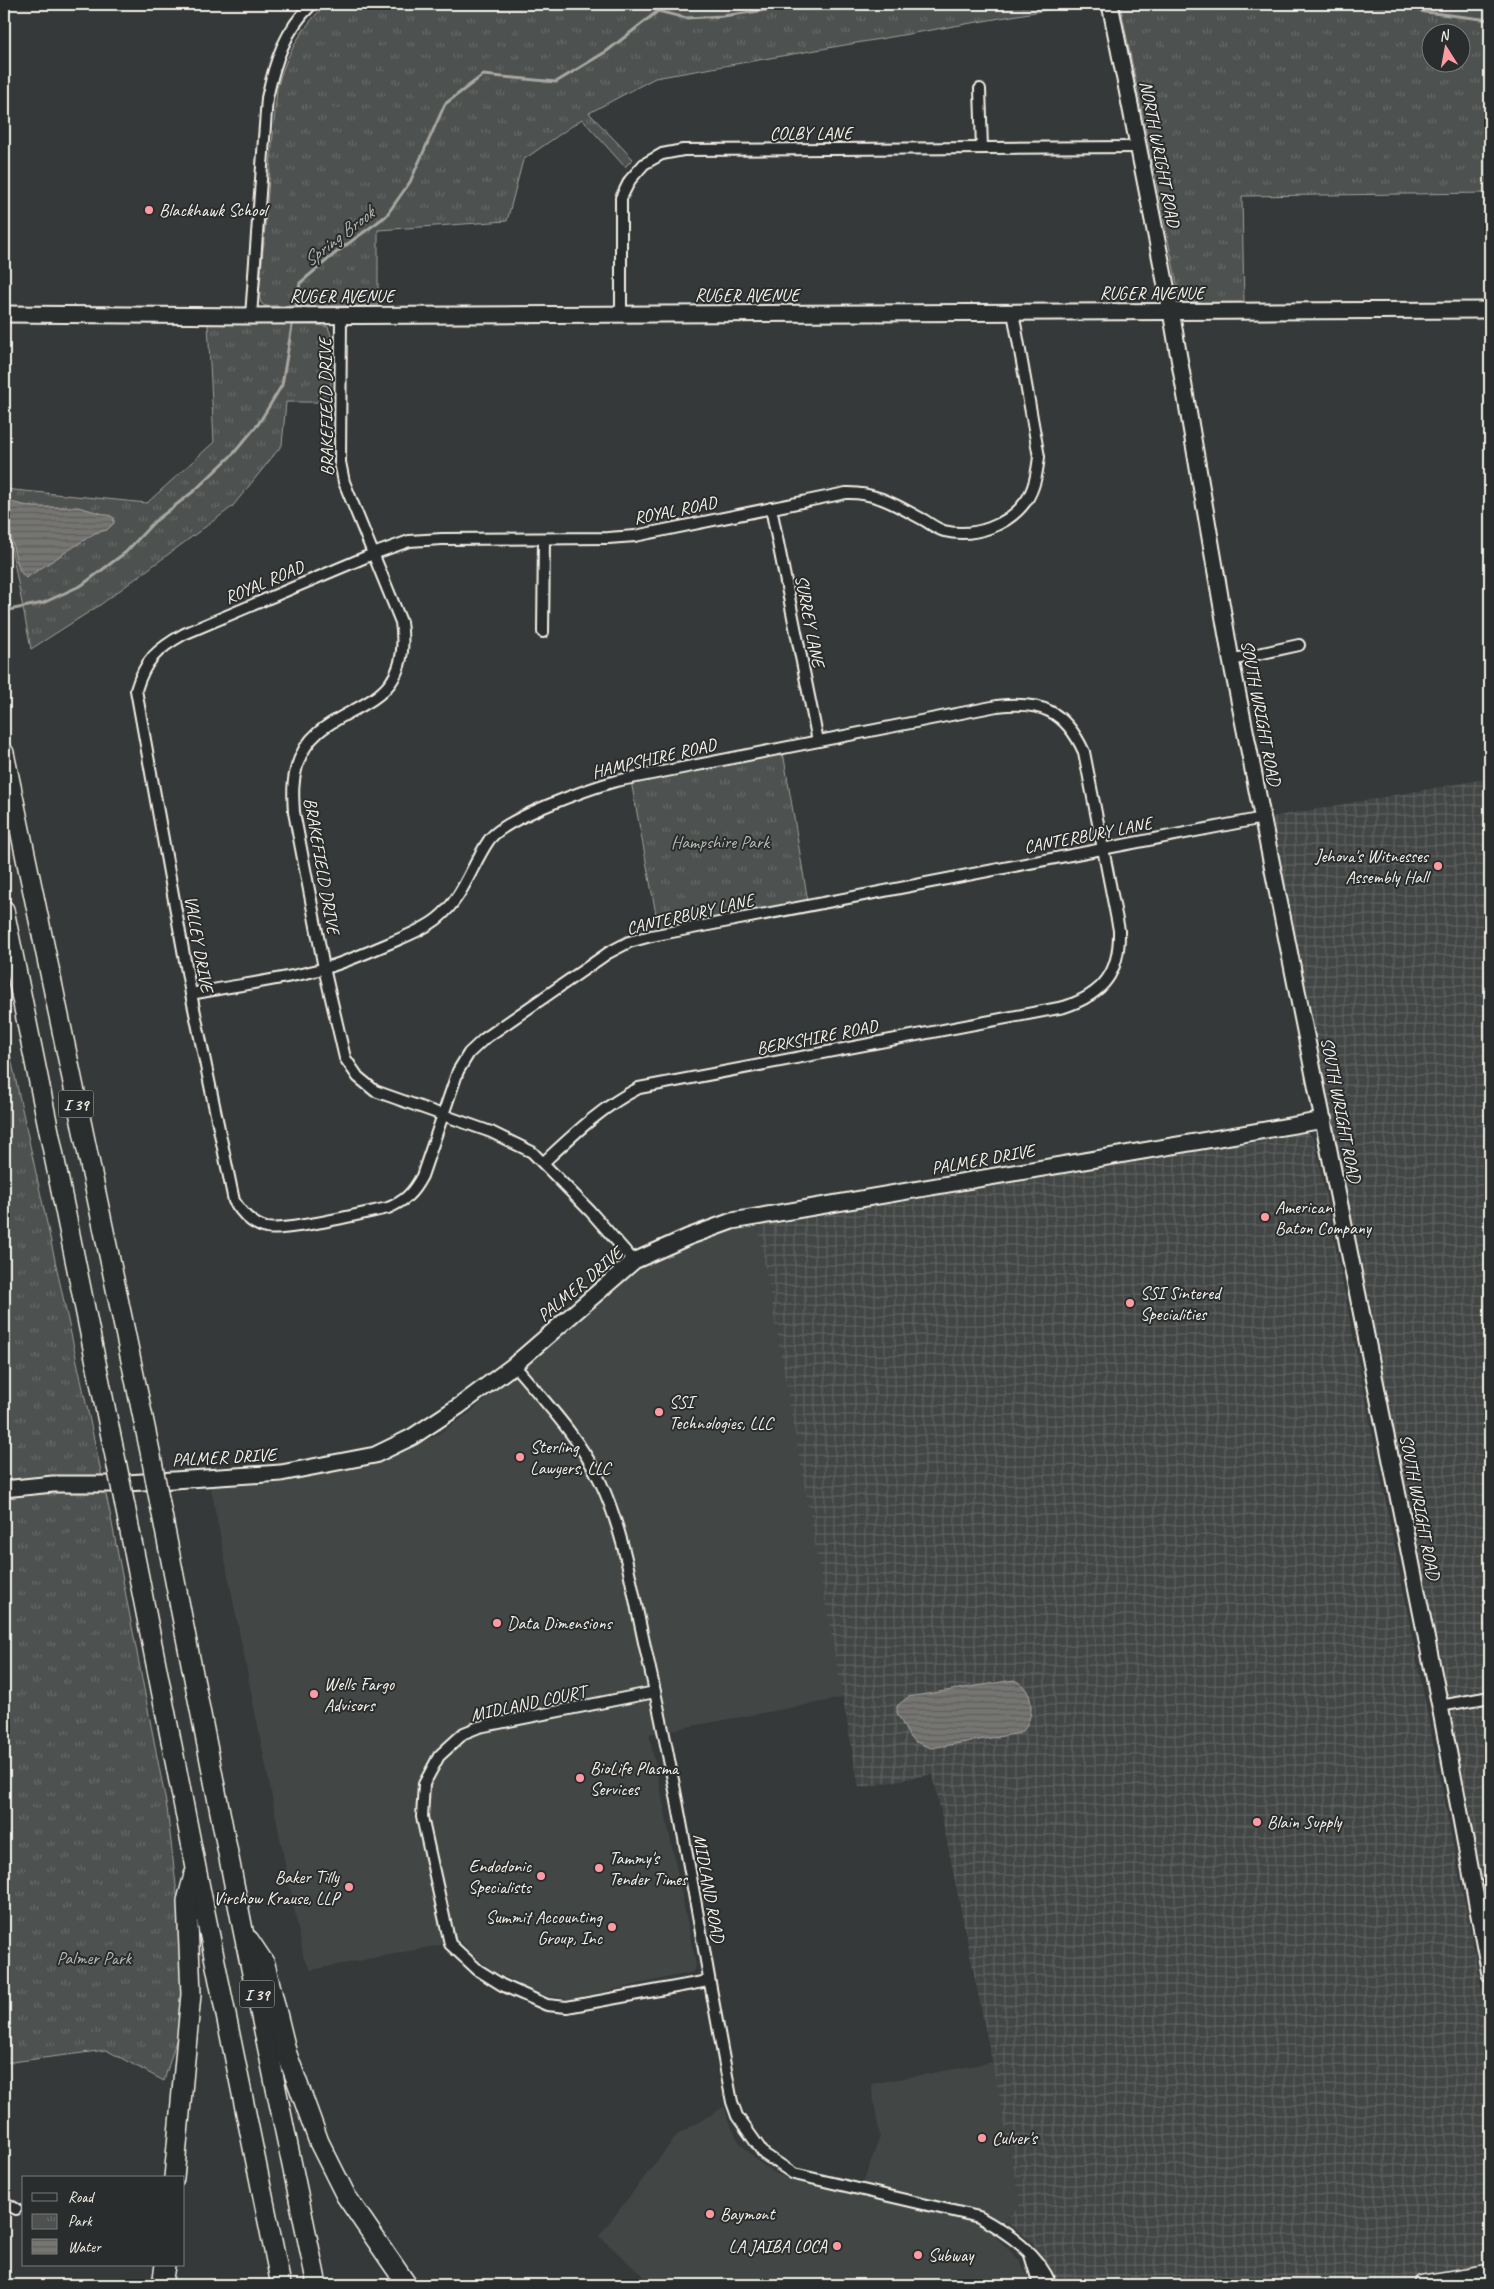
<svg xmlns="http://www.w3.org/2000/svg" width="1494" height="2289" font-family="Caveat,sans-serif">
  <defs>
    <pattern id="industrial-grid" width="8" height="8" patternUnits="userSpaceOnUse" patternTransform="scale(1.25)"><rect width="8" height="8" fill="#434645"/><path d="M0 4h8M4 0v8" fill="none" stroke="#5f6160"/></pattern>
    <pattern id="park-tufts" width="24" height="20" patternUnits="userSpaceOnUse" patternTransform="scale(1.25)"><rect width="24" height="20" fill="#4e514f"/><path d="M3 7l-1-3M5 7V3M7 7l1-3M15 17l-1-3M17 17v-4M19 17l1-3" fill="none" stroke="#686a68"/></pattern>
    <pattern id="water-rules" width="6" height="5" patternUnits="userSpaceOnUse" patternTransform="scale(1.25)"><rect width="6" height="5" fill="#757572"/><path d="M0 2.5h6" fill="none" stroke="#5f5e5c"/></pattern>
  </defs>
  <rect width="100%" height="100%" fill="#363939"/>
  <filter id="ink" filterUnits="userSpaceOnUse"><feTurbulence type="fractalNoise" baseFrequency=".02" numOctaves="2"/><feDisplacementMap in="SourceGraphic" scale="10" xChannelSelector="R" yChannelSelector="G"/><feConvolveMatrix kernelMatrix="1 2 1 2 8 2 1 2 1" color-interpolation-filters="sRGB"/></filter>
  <g filter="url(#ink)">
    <!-- built -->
    <g fill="#434645">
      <polygon points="757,1223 843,1698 649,1734 696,1965 694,1972 570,1999 548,1996 524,1987 491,1969 470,1952 461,1941 311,1970 304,1959 210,1484 287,1479 361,1468 436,1436 471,1412 614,1287 650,1263 681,1246 725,1230"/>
      <polygon points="993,2062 1021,2203 993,2234 1020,2261 1032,2285 653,2285 599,2236 678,2134 724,2107 729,2123 740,2143 756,2160 774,2173 801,2183 858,2196 880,2137 871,2084"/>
    </g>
    <!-- industrial -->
    <g fill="url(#industrial-grid)">
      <polygon points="1490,778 1490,1928 1272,817"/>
      <polygon points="1301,1133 1308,1133 1314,1138 1317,1152 1490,2032 1490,2264 1465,2272 1377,2285 1055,2285 1046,2262 1031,2241 1005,2221 1021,2203 933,1774 859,1788 757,1223"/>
    </g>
    <!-- park -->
    <g fill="url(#park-tufts)" stroke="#a1a19c" fill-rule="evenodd">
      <path d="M326,4H1081L655,78L589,113L633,159L625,167L582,119L523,160L507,221L378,230V305L265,306L261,303L259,296L277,88C286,55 301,29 326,4Z"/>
      <path d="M1120,4H1490V193L1242,196L1244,305H1218L1180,299ZM1432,32H1462V62H1432Z"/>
      <polygon points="208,324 319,325 328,327 331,335 331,402 286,402 282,445 232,507 100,605 31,649 4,511 4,489 147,503 214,442"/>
      <polygon points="783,752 808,902 659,930 631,781"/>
      <polygon points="4,1026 110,1513 167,1808 189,1997 164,2081 106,2050 4,2063"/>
    </g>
    <!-- water -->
    <g fill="url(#water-rules)" stroke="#a8a7a1">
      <path d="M10,502L33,507H78L111,516L114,518V523L107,530L95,533L26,578C14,571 10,524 7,510V506Z"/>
      <path d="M1014,1680C1036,1689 1035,1719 1021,1733L931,1748L916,1742L910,1738L897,1713V1706L908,1697Z"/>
    </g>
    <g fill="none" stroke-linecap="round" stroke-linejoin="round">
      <!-- stream -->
      <g stroke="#a8a7a1" stroke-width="3">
        <polyline points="658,4 658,11 686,18 723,16 808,4"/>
        <polyline points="837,4 857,4"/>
        <polyline points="1400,4 1425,12 1490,20"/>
        <polyline points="295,312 300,283 338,251 386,216 410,182 445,104 483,75 556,82 607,51 658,11 674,4"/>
        <polyline points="4,611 43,603 82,585 126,552 154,522 194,491 233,454 259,423 282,385 293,320"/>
      </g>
      <defs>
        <g id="street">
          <polyline points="980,89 982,148"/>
          <path d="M1013,312L1039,457C1037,472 1035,488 1026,501C1008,526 974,538 944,531C937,529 930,524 924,520C897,506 877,492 846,493L635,536L608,538L442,539L409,541L373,554L184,634C157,649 145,660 136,690L191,994L234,1201C242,1213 251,1224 266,1228C285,1232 364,1213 388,1208C405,1201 413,1193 422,1176L458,1071L469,1053L484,1039L608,953L629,942L651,936L1263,818"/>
          <polyline points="621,314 621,198 630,180 644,164 662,154 683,150 1140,147"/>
          <path d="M341,315L340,462L344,482L401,622C416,724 317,695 297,766C292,782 293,796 294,812L324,968L345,1058L358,1077L375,1091L491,1132L532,1152L590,1211L634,1261"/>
          <path d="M251,316L267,98C275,61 285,30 312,4"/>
          <polyline points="771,508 818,741"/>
          <polyline points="543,632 544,539"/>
          <polyline points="1231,660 1299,645"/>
          <path d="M191,994C236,985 283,980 326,968C348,961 369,952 390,943C406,936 423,930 437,919C463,899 471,866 489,840C505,818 588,789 616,781L997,706C1041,701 1065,710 1084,752L1119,930C1120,972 1104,994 1064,1007L639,1088C603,1106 574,1134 544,1162"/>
          <path d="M514,1365C545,1402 579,1437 600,1481C625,1534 633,1595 646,1651C680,1800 703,1952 732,2102L737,2116L764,2154L794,2174L979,2217C1008,2233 1039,2254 1051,2285"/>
          <polyline points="655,1692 479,1727 464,1733 439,1756 424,1784 422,1817 450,1944 478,1970 502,1985 547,2005 567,2007 708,1981"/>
          <polyline points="1440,1706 1490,1697"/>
          <polyline points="4,2202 16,2209"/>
          <polyline points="1030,2255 1039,2285"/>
        </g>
        <g id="secondary">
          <polyline points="1110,4 1171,311 1231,660 1440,1706 1490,1974"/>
          <polyline points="4,314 251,316 1490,310"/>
          <polyline points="4,1489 53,1484 112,1484 281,1473 375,1455 412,1437 459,1406 514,1365 634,1261 688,1237 732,1221 1324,1120"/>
        </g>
        <g id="highway">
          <polyline points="4,753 151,1456"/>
          <polyline points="4,910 117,1466"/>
          <polyline points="160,1504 243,1930 317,2285"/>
          <polyline points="125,1506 196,1868 281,2285"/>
          <polyline points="249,1940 265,1964 287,2054 319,2142 346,2196 407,2285"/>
          <polyline points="174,2178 191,1994 187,1901 194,1875"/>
          <polyline points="162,2285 165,2265"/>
          <polyline points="1423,2285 1490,2274"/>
        </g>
      </defs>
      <!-- street casing -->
      <use href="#street" stroke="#f4f1e8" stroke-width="14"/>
      <!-- secondary casing -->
      <use href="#secondary" stroke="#f4f1e8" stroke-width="19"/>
      <!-- highway casing -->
      <use href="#highway" stroke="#f4f1e8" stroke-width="22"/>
      <!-- street -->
      <use href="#street" stroke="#2a2d2e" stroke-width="10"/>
      <!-- secondary -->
      <use href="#secondary" stroke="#2a2d2e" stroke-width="15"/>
      <!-- highway -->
      <use href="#highway" stroke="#2a2d2e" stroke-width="19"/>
      <defs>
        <g id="highway-bridge">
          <polyline points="151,1456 160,1504"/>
          <polyline points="117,1466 125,1506"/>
        </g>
      </defs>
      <!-- highway-bridge casing -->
      <use href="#highway-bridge" stroke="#f4f1e8" stroke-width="22" stroke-linecap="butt"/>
      <!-- highway-bridge -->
      <use href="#highway-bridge" stroke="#2a2d2e" stroke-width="19"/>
    </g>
  </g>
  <!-- markers -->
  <g fill="#ff9aa2" stroke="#2a2d2e" stroke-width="2">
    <circle cx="149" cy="210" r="5"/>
    <circle cx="1438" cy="866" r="5"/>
    <circle cx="1265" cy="1217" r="5"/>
    <circle cx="1130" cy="1303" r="5"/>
    <circle cx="659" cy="1412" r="5"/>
    <circle cx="520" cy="1457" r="5"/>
    <circle cx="497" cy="1623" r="5"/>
    <circle cx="314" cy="1694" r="5"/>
    <circle cx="580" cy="1778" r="5"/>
    <circle cx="1257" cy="1822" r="5"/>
    <circle cx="599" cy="1868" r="5"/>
    <circle cx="541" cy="1876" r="5"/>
    <circle cx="349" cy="1887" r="5"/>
    <circle cx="612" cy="1927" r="5"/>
    <circle cx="982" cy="2138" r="5"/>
    <circle cx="710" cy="2214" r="5"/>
    <circle cx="837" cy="2246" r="5"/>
    <circle cx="918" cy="2255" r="5"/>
  </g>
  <g text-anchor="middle" stroke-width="4" stroke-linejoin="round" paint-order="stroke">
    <!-- shield labels -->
    <g fill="#2a2d2e" stroke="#b7b6b0" stroke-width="1">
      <rect x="58.5" y="1090.5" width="35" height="27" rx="4"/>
      <rect x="239.5" y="1980.5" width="35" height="27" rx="4"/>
    </g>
    <g font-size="16" font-weight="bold" fill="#f4f1e8">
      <text x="76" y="1110">I 39</text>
      <text x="257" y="2000">I 39</text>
    </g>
    <!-- street labels -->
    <g font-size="18" fill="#f4f1e8" stroke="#2a2d2e">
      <text x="811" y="139">COLBY LANE</text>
      <text transform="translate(1160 154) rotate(79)" y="6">NORTH WRIGHT ROAD</text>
      <text x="1152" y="299">RUGER AVENUE</text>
      <text x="747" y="301">RUGER AVENUE</text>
      <text x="342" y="302">RUGER AVENUE</text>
      <text transform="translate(326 407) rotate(-91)" y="6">BRAKEFIELD DRIVE</text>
      <text transform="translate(675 510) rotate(-11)" y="6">ROYAL ROAD</text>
      <text transform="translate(264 582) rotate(-23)" y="6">ROYAL ROAD</text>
      <text transform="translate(810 621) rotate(79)" y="6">SURREY LANE</text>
      <text transform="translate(1261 713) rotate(79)" y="6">SOUTH WRIGHT ROAD</text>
      <text transform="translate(654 758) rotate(-13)" y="6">HAMPSHIRE ROAD</text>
      <text transform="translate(1088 835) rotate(-11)" y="6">CANTERBURY LANE</text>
      <text transform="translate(322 866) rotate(80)" y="6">BRAKEFIELD DRIVE</text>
      <text transform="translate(690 914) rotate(-13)" y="6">CANTERBURY LANE</text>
      <text transform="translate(199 944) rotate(80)" y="6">VALLEY DRIVE</text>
      <text transform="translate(817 1037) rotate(-11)" y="6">BERKSHIRE ROAD</text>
      <text transform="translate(1341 1110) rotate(79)" y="6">SOUTH WRIGHT ROAD</text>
      <text transform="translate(983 1159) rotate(-10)" y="6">PALMER DRIVE</text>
      <text transform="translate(580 1284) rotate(-40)" y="6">PALMER DRIVE</text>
      <text transform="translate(224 1457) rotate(-3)" y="6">PALMER DRIVE</text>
      <text transform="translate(1420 1507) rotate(79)" y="6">SOUTH WRIGHT ROAD</text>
      <text transform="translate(528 1703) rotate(-12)" y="6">MIDLAND COURT</text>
      <text transform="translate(709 1888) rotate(80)" y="6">MIDLAND ROAD</text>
    </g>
    <!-- poi labels -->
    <g font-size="18" fill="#f4f1e8" stroke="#2a2d2e" text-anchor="start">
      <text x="159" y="216">Blackhawk School</text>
      <text x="1428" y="862" text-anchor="end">Jehova's Witnesses<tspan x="1428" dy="21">Assembly Hall</tspan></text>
      <text x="1275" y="1213">American<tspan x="1275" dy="21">Baton Company</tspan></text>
      <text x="1140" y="1299">SSI Sintered<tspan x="1140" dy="21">Specialities</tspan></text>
      <text x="669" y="1408">SSI<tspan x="669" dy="21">Technologies, LLC</tspan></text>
      <text x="530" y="1453">Sterling<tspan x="530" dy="21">Lawyers, LLC</tspan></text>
      <text x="507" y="1629">Data Dimensions</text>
      <text x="324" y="1690">Wells Fargo<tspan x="324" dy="21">Advisors</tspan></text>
      <text x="590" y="1774">BioLife Plasma<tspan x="590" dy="21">Services</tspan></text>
      <text x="1267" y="1828">Blain Supply</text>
      <text x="609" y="1864">Tammy's<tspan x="609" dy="21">Tender Times</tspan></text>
      <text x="531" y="1872" text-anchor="end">Endodonic<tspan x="531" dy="21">Specialists</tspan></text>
      <text x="339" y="1883" text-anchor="end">Baker Tilly<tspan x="339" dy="21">Virchow Krause, LLP</tspan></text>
      <text x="602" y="1923" text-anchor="end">Summit Accounting<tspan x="602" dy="21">Group, Inc</tspan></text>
      <text x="992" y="2144">Culver's</text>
      <text x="720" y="2220">Baymont</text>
      <text x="827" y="2252" text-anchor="end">LA JAIBA LOCA</text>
      <text x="928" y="2261">Subway</text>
    </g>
    <!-- park labels -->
    <g font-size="18" fill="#bab9b2" stroke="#2a2d2e">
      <text x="720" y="848">Hampshire Park</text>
      <text x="94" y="1964">Palmer Park</text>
    </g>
    <!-- water labels -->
    <g font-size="19" font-style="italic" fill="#b4b3ad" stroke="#2a2d2e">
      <text transform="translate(338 236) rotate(-38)" y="7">Spring Brook</text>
    </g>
  </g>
  <!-- margin -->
  <rect width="1494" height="2289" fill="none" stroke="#2a2d2e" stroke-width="20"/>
  <rect x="10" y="10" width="1474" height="2269" fill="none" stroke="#f4f1e8" stroke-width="2" filter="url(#ink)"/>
  <!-- legend -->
  <rect x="22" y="2176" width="162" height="90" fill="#2a2d2e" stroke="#7b7b78"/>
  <rect x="32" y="2193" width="25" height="8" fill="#2a2d2e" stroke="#7b7b78"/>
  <text x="68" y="2202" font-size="15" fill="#f4f1e8">Road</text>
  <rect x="32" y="2214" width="25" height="15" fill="url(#park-tufts)" stroke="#7b7b78"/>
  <text x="68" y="2226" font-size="15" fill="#f4f1e8">Park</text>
  <rect x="32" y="2239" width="25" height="15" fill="url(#water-rules)" stroke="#7b7b78"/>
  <text x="68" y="2252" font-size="15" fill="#f4f1e8">Water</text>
  <!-- north arrow -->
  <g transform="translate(1446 48) rotate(349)"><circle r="24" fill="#2a2d2e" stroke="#7b7b78"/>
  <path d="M0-4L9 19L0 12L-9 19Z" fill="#ff9aa2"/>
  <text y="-8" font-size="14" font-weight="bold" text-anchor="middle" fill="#f4f1e8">N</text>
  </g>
</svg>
